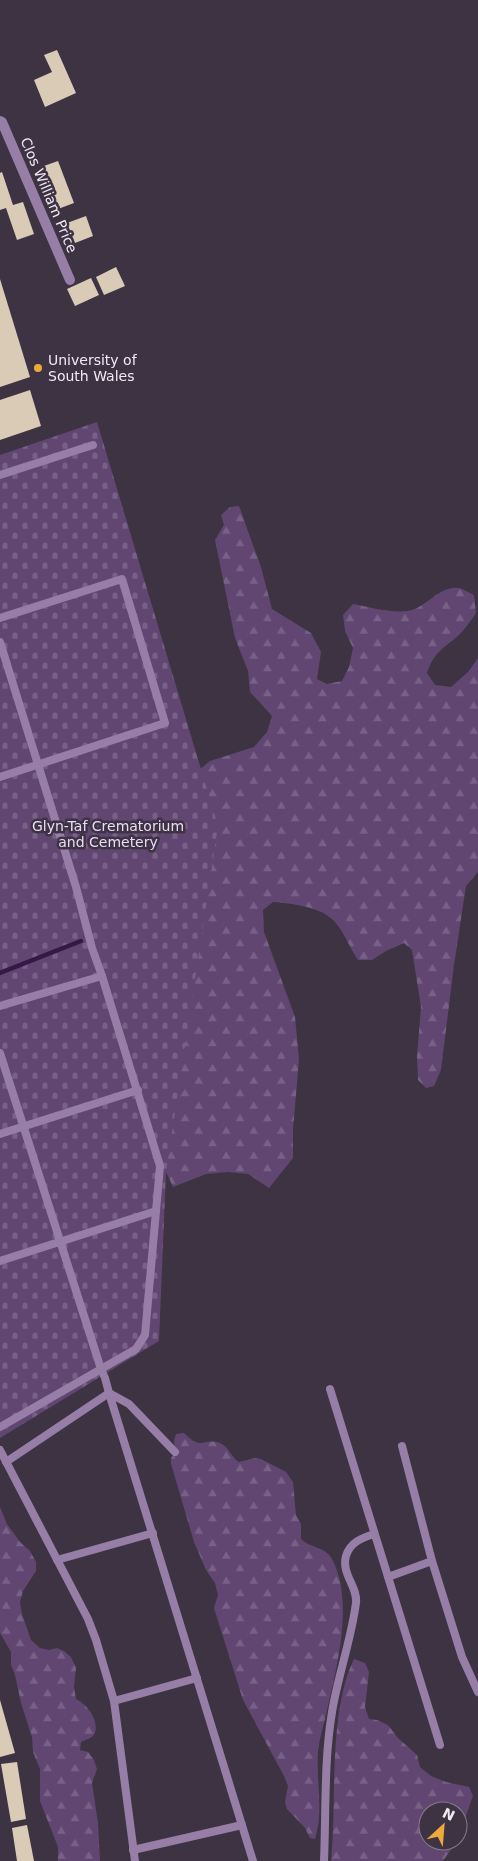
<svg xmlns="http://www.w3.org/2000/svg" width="478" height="1861" font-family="'DejaVu Sans',sans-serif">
  <defs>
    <pattern id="forest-firs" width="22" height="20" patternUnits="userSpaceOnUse" patternTransform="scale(1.25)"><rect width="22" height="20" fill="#604671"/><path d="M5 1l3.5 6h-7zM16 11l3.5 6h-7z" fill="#776186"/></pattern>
    <pattern id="cemetery-stones" width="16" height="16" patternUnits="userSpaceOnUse" patternTransform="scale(1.25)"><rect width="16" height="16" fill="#604671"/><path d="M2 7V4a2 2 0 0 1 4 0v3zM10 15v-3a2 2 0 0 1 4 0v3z" fill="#776186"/></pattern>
  </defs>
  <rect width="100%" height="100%" fill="#3d3343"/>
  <!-- forest -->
  <g fill="url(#forest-firs)">
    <path d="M239,506L261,567L272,609L311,633L321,652L317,679L327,684L342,681L349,667L353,648L345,631L343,615L353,604C370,607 389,613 407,611C426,609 439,585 459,588C464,589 469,593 474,595L476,613C472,619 467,626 462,632C446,648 435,649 427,673L435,685L451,687L468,672L478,658V872L466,886L454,965L441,1070L434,1086L426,1088L418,1080L417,1056L421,1007L412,950L404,943L386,951L372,960H358C349,947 344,931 333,920C320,907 290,903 273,902L263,910L264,932L295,1017L299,1059L293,1130V1158L269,1188L248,1174L228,1172L206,1174L173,1187L166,1172L194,774L210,761L254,747L267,732L272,716L250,692L248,671L235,638L215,540L224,525L221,515L230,507Z"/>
    <path d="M184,1433C203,1452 202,1437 220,1443C229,1447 231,1457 239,1462L255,1458L261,1459L286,1472L293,1482L296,1515L301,1524V1539C310,1548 326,1547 332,1559C355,1602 336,1670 326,1715C323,1727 319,1740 318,1753C316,1782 324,1811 315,1839L310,1838L305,1828L287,1809L285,1802L288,1786L284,1776L243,1700L214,1608L218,1595L215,1583L206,1570L194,1542L171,1464V1458L175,1452L174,1441L176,1434Z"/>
    <path d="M0,1507L7,1524L20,1542L30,1551L36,1562V1571L23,1591L20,1602L22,1614L31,1640L40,1648L49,1650L57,1648L64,1651L71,1657L76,1668L74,1687L76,1699C87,1704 99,1720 95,1733C93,1738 85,1740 81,1742L80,1750L88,1752L94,1760L97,1769L92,1783L98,1823L100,1861H58V1847L40,1801V1769L33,1752L32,1737L21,1703L15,1675L11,1665V1652L0,1633Z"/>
    <path d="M354,1659L365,1663L369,1672L365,1707L369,1719L377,1720L388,1725L398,1738L417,1755L420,1767L431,1776L446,1782L469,1787L473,1796L458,1838V1811H428V1841H457L443,1861H331C337,1802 328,1712 354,1659Z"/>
  </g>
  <!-- cemetery -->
  <polygon fill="url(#cemetery-stones)" points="97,422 218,826 166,1172 159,1341 0,1438 0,455"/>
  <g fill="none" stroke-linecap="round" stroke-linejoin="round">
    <!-- stream -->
    <polyline stroke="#361846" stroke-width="4.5" points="0,973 81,941"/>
  </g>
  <!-- building -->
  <g fill="#dacbb7">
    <polygon points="57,50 76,93 45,107 34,80 52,72 44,55"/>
    <polygon points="58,161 74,203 58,209 41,167"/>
    <polygon points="2,172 13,205 23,202 34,234 17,240 6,208 0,210 0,173"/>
    <polygon points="86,216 93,236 75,243 67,223"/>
    <polygon points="116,267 125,286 104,295 96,277"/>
    <polygon points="91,278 99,295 75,306 67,289"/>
    <polygon points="0,279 30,377 0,387"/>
    <polygon points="30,390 41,426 0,440 0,400"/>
    <polygon points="0,1700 15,1753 0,1757"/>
    <polygon points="17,1762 26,1819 11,1822 1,1764"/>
    <polygon points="27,1825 34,1861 17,1861 12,1828"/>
  </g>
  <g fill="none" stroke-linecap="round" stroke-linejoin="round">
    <!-- lane -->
    <g stroke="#967ea7" stroke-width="8">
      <polyline points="0,475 93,445"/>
      <polyline points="0,618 122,579 165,723 0,777"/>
      <polyline points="0,642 76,887 92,948 102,976 160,1166 145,1335 136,1349 0,1427"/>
      <polyline points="0,1006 102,976"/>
      <polyline points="0,1053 101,1369 105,1378 109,1393 253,1861"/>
      <polyline points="0,1134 138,1090"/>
      <polyline points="0,1261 156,1211"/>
      <polyline points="330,1389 440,1745"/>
      <polyline points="109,1393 129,1404 175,1452"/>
      <polyline points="402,1446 432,1561 462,1657 478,1692"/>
      <polyline points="0,1450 88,1619 96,1640 114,1701 135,1861"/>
      <polyline points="6,1462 109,1393"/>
      <polyline points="57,1560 153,1533"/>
      <polyline points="388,1577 432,1561"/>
      <polyline points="114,1701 197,1678"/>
      <polyline points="133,1850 242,1825"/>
      <path d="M324,1861C326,1812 324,1760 332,1712C338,1676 351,1640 356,1603C358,1587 341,1574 346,1556C350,1542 362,1538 374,1534"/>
    </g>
    <!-- street -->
    <polyline stroke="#967ea7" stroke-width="10" points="0,121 2,122 70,280"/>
  </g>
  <!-- markers -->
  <circle fill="#eea83c" stroke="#3d3343" stroke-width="2" cx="38" cy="368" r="5"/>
  <g text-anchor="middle" stroke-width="5" stroke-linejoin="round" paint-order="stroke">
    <!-- street labels -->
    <g font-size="14" fill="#f0eaf5" stroke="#3d3343">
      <text transform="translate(49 195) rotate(67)" y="5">Clos William Price</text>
    </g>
    <!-- poi labels -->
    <g font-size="14" fill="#f0eaf5" stroke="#3d3343" text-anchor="start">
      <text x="48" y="365">University of<tspan x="48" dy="16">South Wales</tspan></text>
    </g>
    <!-- park labels -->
    <g font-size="14" fill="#ecdaf9" stroke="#3d3343">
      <text x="108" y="831">Glyn-Taf Crematorium<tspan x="108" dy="16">and Cemetery</tspan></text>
    </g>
  </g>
  <!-- north arrow -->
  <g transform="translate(443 1826) rotate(26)"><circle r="24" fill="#3d3343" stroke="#857c8a"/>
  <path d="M0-4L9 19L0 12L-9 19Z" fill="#eea83c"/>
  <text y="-8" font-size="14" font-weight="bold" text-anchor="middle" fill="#f0eaf5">N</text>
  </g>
</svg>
